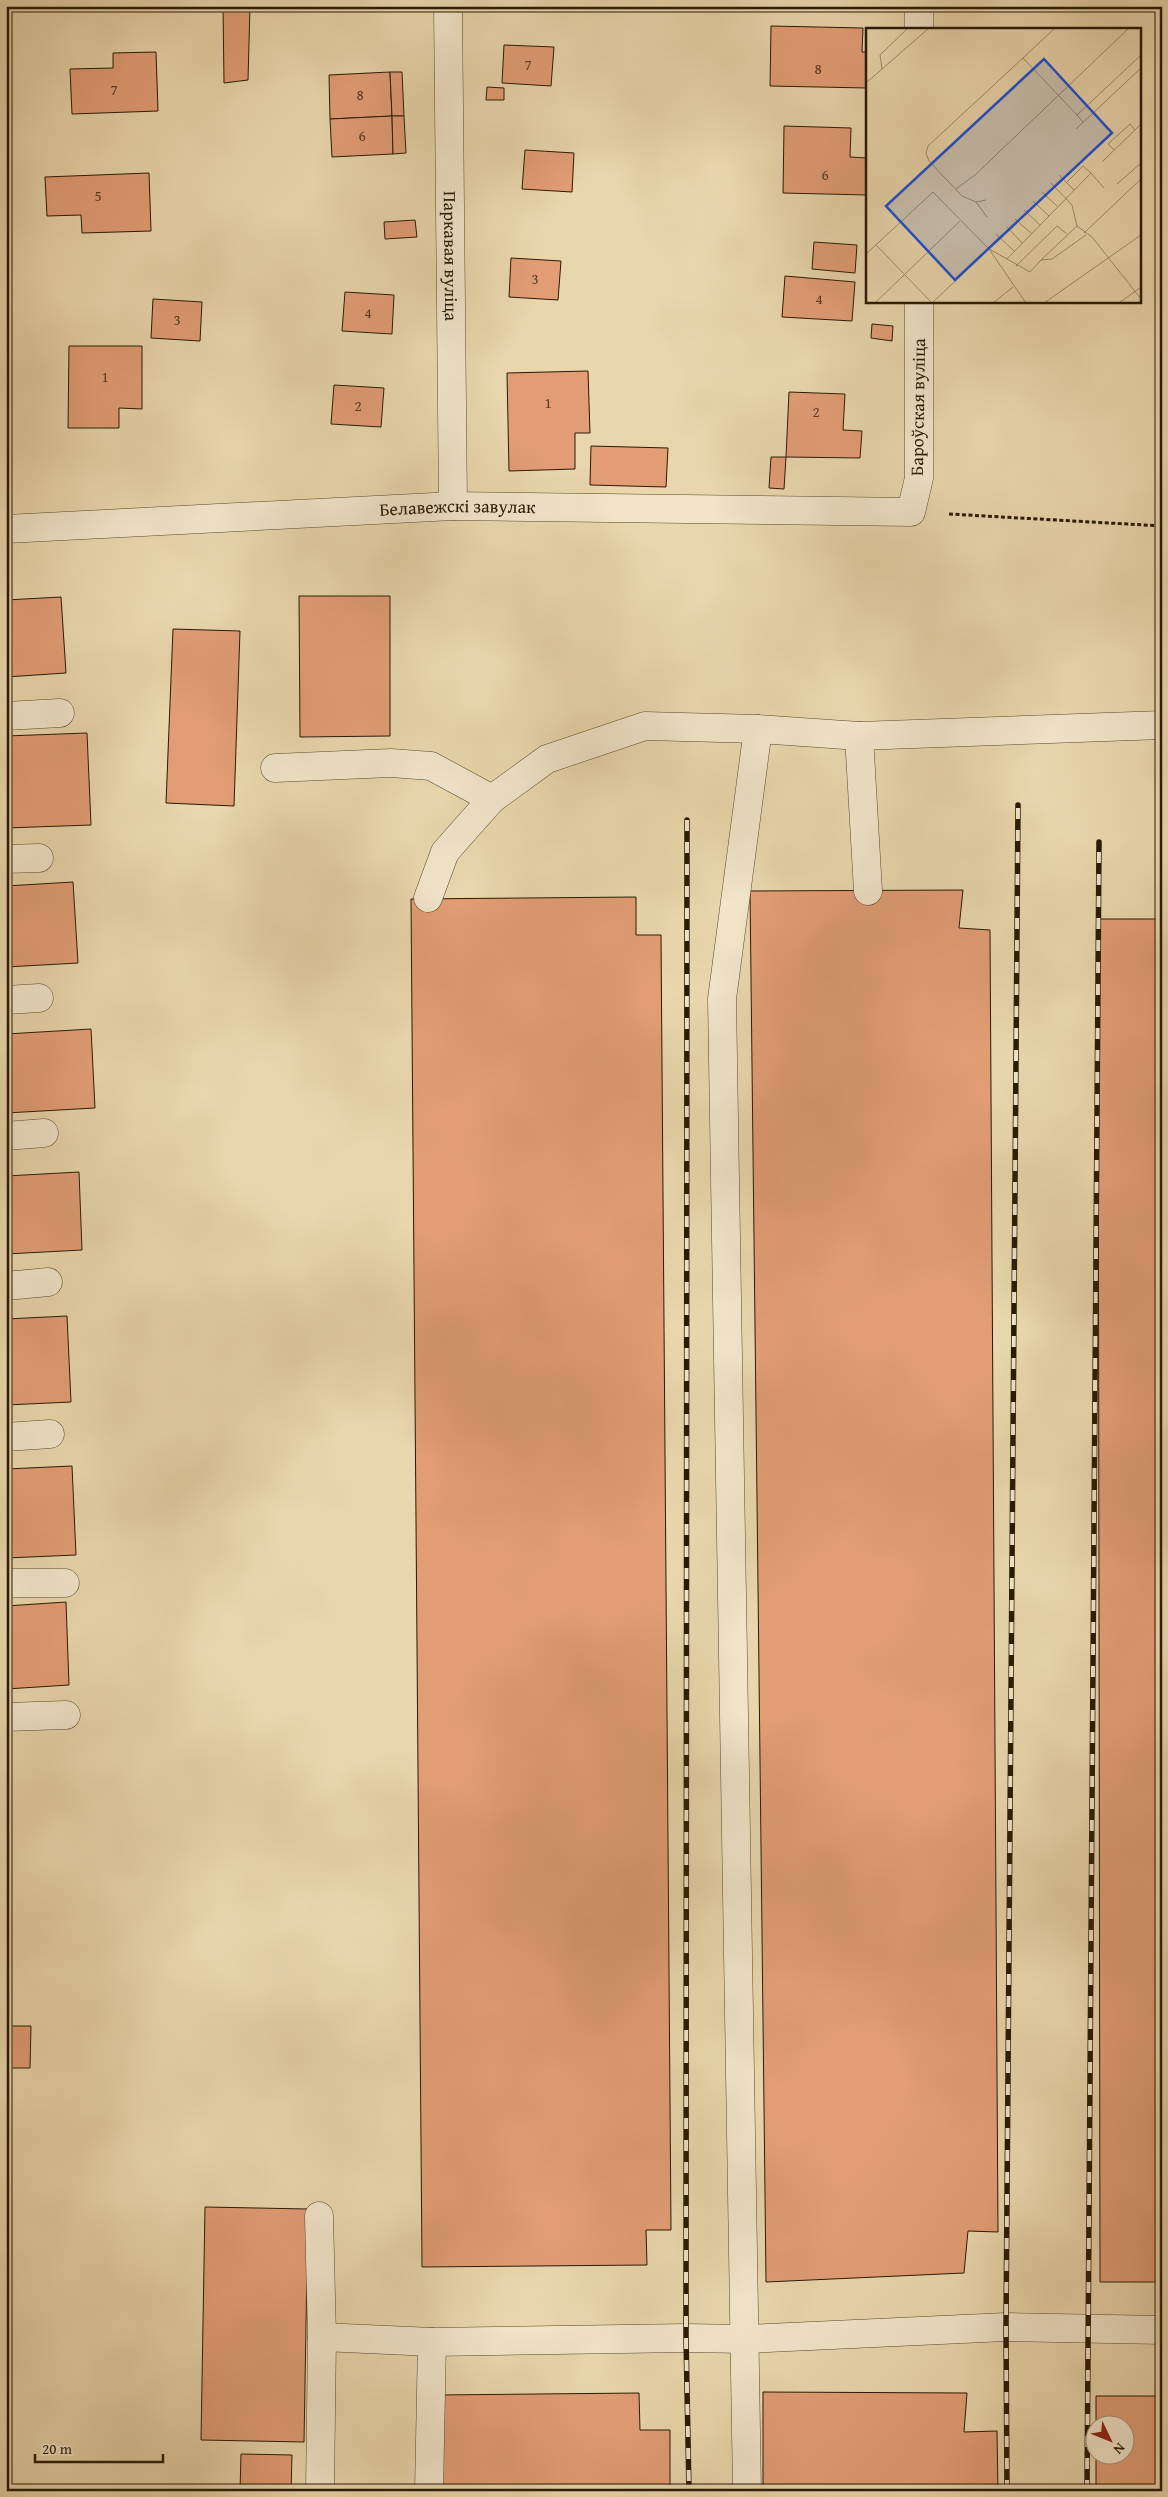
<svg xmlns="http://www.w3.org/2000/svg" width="1168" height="2497" font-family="'Gentium Book Plus',serif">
  <rect width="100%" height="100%" fill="#e9d6ac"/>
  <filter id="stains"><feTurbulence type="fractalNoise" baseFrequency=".004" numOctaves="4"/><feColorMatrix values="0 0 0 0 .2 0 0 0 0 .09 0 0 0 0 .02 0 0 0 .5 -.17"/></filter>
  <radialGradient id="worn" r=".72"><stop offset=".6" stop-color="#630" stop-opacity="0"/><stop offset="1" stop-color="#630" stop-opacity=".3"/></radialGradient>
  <!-- building -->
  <g fill="#e29d75" stroke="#281a05">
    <polygon points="223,6 250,6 248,80 224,83"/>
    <polygon points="771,26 863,28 862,52 867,52 867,88 770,86"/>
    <polygon points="504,45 554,47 551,86 502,83"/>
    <polygon points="156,52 158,111 72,114 70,69 113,68 113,53"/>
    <polygon points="390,72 392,116 330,119 329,75"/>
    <polygon points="390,72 402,72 404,116 392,116"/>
    <polygon points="487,87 504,88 504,100 486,100"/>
    <polygon points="392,116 393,154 332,157 330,119"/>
    <polygon points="392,116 404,116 406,153 393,154"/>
    <polygon points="784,126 851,128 850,157 867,158 867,195 783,193"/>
    <polygon points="525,150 574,153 572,192 522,189"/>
    <polygon points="149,173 151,231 82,233 81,215 47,216 45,177"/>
    <polygon points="415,220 417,237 385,239 384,222"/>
    <polygon points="814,242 857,245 855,273 812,269"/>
    <polygon points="511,258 561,261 558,300 509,297"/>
    <polygon points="785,276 855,282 852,321 782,317"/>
    <polygon points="345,292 394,295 392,334 342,331"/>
    <polygon points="153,299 202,302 200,341 151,338"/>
    <polygon points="872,324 893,326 892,341 871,338"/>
    <polygon points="69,346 142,346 142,409 119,408 119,428 68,428"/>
    <polygon points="588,371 590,433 575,433 575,469 509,471 507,373"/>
    <polygon points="334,385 384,388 381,427 331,424"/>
    <polygon points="789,392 845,394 843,430 862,431 860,458 786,457"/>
    <polygon points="591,446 668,448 666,487 590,485"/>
    <polygon points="771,457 786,457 784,489 769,488"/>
    <polygon points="299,596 390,596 390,736 300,737"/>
    <polygon points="61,597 66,673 6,677 6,600"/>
    <polygon points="173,629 240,631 234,806 166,803"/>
    <polygon points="87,733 91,825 6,828 6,736"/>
    <polygon points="73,882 78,963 6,967 6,886"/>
    <polygon points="963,890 959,928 990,930 998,2232 968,2231 964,2273 766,2282 750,891"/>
    <polygon points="636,897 636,935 661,935 671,2230 646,2230 647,2265 422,2267 411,899"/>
    <polygon points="1098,919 1162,919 1162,2282 1100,2282"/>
    <polygon points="91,1029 95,1108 6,1113 6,1034"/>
    <polygon points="79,1172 82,1250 6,1254 6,1176"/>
    <polygon points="67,1316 71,1402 6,1405 6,1319"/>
    <polygon points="72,1466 76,1555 6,1558 6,1469"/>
    <polygon points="66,1602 69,1685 6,1689 6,1606"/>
    <polygon points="6,2026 31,2026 30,2068 6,2068"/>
    <polygon points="205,2207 308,2209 304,2442 201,2440"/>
    <polygon points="763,2392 967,2393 964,2432 997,2431 998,2491 763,2491"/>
    <polygon points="639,2393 640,2430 670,2430 670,2491 438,2491 437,2395"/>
    <polygon points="1096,2396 1162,2396 1162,2491 1096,2491 1096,2454 1126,2454 1126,2424 1096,2424"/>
    <polygon points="241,2454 292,2455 291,2491 240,2491"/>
  </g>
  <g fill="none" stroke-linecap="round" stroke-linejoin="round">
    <defs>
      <g id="minor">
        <path id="s1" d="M448,6L453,506"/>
        <polyline points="919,29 919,6"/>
        <path id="s2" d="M6,529L453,506L911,512L919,478V301"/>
        <polyline points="6,716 60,713"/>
        <polyline points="859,736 868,891"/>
        <polyline points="275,768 391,763 431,766 492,799"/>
        <polyline points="6,859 39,858"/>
        <polyline points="428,898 445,852 492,799 547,759 645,726 758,729 859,736 1162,725"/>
        <polyline points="6,1000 39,998"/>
        <polyline points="6,1136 44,1133"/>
        <polyline points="6,1286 48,1282"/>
        <polyline points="6,1437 50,1434"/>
        <polyline points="6,1583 65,1583"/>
        <polyline points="6,1717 66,1715"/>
        <polyline points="319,2216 322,2337 320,2491"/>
        <polyline points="322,2337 432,2342 429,2491"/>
        <polyline points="432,2342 686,2338 746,2339 1006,2327 1162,2330"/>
        <polyline points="747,2491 722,999 758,729"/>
      </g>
    </defs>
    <!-- minor casing -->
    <use href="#minor" stroke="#58492f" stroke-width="29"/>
    <!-- path -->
    <polyline stroke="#281a05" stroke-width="3" stroke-dasharray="4 2.5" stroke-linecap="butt" points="949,514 1162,526"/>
    <!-- minor -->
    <use href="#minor" stroke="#f1e4c9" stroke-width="28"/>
    <defs>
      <g id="rail">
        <polyline points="687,820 686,2338 689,2491"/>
        <polyline points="1007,2491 1006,2327 1018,805"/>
        <polyline points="1087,2491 1099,842"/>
      </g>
    </defs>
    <!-- rail casing -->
    <use href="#rail" stroke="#281a05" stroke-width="5.5"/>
    <!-- rail -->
    <use href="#rail" stroke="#f1e4c9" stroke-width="4" stroke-dasharray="11" stroke-linecap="butt"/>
  </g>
  <g text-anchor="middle" stroke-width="4.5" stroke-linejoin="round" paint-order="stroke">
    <!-- number labels -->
    <g font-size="15" fill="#563b21">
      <text x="528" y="70">7</text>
      <text x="818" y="74">8</text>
      <text x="114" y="95">7</text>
      <text x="360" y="100">8</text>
      <text x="362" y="141">6</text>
      <text x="825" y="180">6</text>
      <text x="98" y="201">5</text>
      <text x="535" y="284">3</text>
      <text x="819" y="304">4</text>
      <text x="368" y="318">4</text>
      <text x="177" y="325">3</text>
      <text x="105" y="382">1</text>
      <text x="548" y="408">1</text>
      <text x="358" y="411">2</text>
      <text x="816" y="417">2</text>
    </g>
    <!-- street labels -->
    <g font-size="18" fill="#281a05" stroke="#f1e4c9">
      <text dy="6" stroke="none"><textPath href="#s1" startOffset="250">Паркавая вуліца</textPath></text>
      <text transform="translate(918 407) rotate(-89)" y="6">Бароўская вуліца</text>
      <text dy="6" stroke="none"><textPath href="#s2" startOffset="452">Белавежскі завулак</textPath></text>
    </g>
  </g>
  <!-- overview -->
  <g transform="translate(866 28)">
    <rect width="275" height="275" fill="#e9d6ac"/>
    <path fill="none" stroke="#9c8b69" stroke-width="1" d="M189,0L157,30L211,87M16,41L14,27L42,0M0,55L63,0M217,94L211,87L275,27M210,101L275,40M248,122L242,116L264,96L269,102M236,134L275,96M193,147L208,162M201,154L217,138L225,145M185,155L206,177L211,198L226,209L275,271M251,156L275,135M90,161L109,147L263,0M176,164L191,178M120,172L110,174L96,168L63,133L60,125L62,118L157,30M167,173L183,188M110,174L121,189M158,182L174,197M149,191L166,206M141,199L156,215M218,205L275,151M130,206L148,223M10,217L66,275M0,226L67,164L123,221L160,275M141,231L164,244L175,232L186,231L220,207M175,232L211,198M150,238L191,198L201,206M9,275L94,193M66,275L123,221L141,231L225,145L238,160M127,275L147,259M178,275L275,207M253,275L275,259"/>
    <path fill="#1d4ed8" fill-opacity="0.15" stroke="#1d4ed8" stroke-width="2.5" d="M178,31L246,105L89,252L20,178Z"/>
    <rect width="275" height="275" fill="none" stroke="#281a05" stroke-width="2.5"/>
  </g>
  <!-- margin -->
  <rect width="1168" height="2497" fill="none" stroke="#e9d6ac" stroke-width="25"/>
  <rect x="8" y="8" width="1153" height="2482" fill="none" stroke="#281a05" stroke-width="2.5"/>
  <rect x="12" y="12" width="1143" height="2472" fill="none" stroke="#281a05"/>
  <!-- north arrow -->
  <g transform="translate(1110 2440) rotate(133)"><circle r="24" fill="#f1e4c9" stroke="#a1937b"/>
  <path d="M0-4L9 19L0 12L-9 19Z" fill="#8f2418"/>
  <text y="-8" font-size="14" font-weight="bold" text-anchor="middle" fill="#281a05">N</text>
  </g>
  <!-- scale -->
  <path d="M35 2454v8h128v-8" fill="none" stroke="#281a05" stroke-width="2.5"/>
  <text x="42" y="2454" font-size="15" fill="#281a05" stroke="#f1e4c9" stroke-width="4" paint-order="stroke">20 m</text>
  <rect width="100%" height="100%" filter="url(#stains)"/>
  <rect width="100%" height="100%" fill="url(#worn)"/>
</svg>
